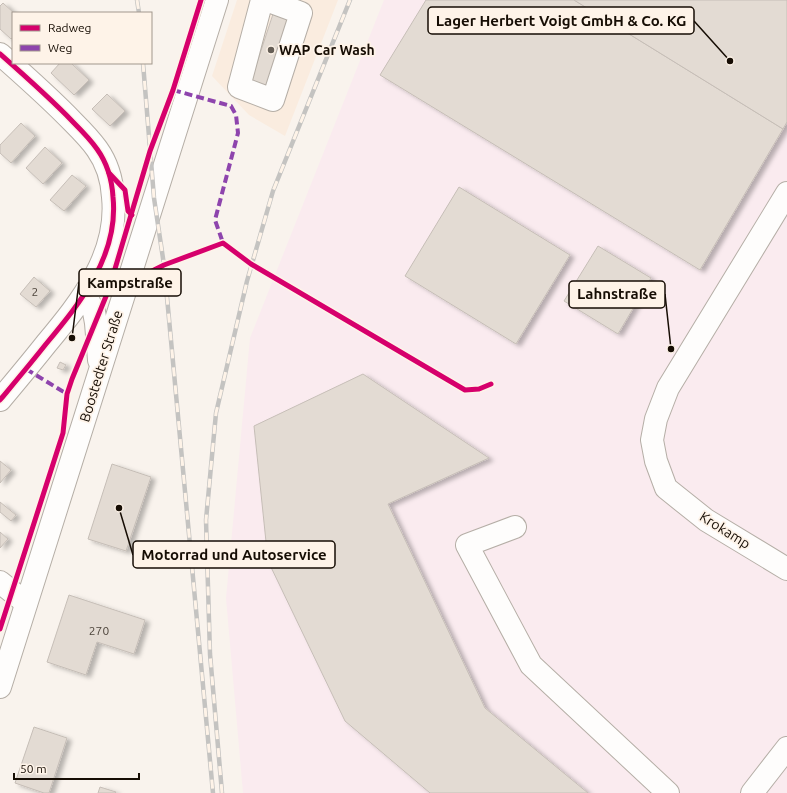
<svg xmlns="http://www.w3.org/2000/svg" width="787" height="793" font-family="Ubuntu,sans-serif">
  <defs>
    <filter id="shadow"><feDropShadow dx="4.5" dy="2.5" stdDeviation="2" flood-color="#0004"/></filter>
  </defs>
  <rect width="100%" height="100%" fill="#f9f3ed"/>
  <!-- built -->
  <polygon fill="#faecdf" points="237,0 338,0 285,136 249,115 212,76"/>
  <!-- industrial -->
  <polygon fill="#faebef" points="384,0 787,0 787,793 243,793 226,598 250,338"/>
  <!-- building -->
  <g fill="#e3dbd3" stroke="#c6beb7" filter="url(#shadow)">
    <polygon points="426,0 574,0 783,129 700,270 380,75"/>
    <polygon points="574,0 787,0 787,122 783,129"/>
    <polygon points="3,3 14,13 13,13 13,37 11,39 0,29 0,6"/>
    <polygon points="274,11 291,17 267,90 250,84"/>
    <polygon points="60,63 71,63 89,80 74,95 51,73"/>
    <polygon points="107,94 125,111 110,126 92,109"/>
    <polygon points="21,123 35,136 11,163 0,153 0,145"/>
    <polygon points="45,147 62,163 43,184 26,168"/>
    <polygon points="72,175 86,186 64,211 50,200"/>
    <polygon points="459,187 570,255 516,344 405,276"/>
    <polygon points="598,246 651,278 618,334 564,301"/>
    <polygon points="34,277 50,291 36,307 20,294"/>
    <polygon points="60,362 66,365 63,370 57,368"/>
    <polygon points="363,374 489,458 388,504 485,708 588,793 430,793 345,721 268,561 254,426"/>
    <polygon points="0,461 11,470 0,483"/>
    <polygon points="112,464 151,477 126,551 88,539"/>
    <polygon points="0,502 16,515 11,521 0,512"/>
    <polygon points="0,532 8,539 0,548"/>
    <polygon points="69,595 145,620 134,654 97,642 86,675 47,662"/>
    <polygon points="34,727 67,738 49,793 44,793 15,783"/>
    <polygon points="100,787 116,792 115,793 98,793"/>
  </g>
  <g fill="none" stroke-linecap="round" stroke-linejoin="round">
    <defs>
      <g id="minor">
        <polyline points="262,0 239,87 273,100 301,13 266,0"/>
        <path d="M0,54C25,76 50,98 73,122C81,130 90,139 97,149C107,163 112,180 113,197C119,255 81,302 46,344C31,363 15,382 0,400"/>
        <polyline points="787,193 668,388 656,419 652,440 656,461 666,488 706,520 787,569"/>
        <polyline points="85,294 94,312 96,323 99,360"/>
        <polyline points="515,527 467,545 531,665 668,793"/>
        <polyline points="0,582 26,603"/>
        <polyline points="0,687 217,0"/>
        <polyline points="752,793 787,748"/>
      </g>
    </defs>
    <!-- minor casing -->
    <use href="#minor" stroke="#b5aea6" stroke-width="24"/>
    <!-- minor -->
    <use href="#minor" stroke="#fefdfc" stroke-width="22"/>
    <defs>
      <g id="rail">
        <polyline points="137,0 139,13"/>
        <polyline points="143,63 154,198 164,265 213,793"/>
        <polyline points="222,793 210,654 206,520 216,413 247,281 273,191 350,0"/>
      </g>
    </defs>
    <!-- rail casing -->
    <use href="#rail" stroke="#c4c3c1" stroke-width="4.5"/>
    <!-- rail -->
    <use href="#rail" stroke="#fef3e8" stroke-width="3" stroke-dasharray="9" stroke-linecap="butt"/>
    <!-- quiet -->
    <g stroke="#8e44ad" stroke-width="4" stroke-dasharray="8 4" stroke-linecap="butt">
      <polyline points="173,90 231,106 236,115 238,133 215,220 223,243"/>
      <polyline points="26,369 67,394"/>
    </g>
    <defs>
      <g id="cycleway">
        <path d="M0,54C25,76 50,98 73,122C81,130 90,139 97,149C107,163 112,180 113,197C119,255 81,302 46,344C31,363 15,382 0,400"/>
        <polyline points="109,173 125,190 128,211 132,215"/>
        <polyline points="85,294 101,293 109,289 146,283 150,272 164,265 223,243 251,264 465,390 479,389 491,384"/>
        <polyline points="0,629 63,433 67,394 72,379 109,289 150,151 173,90 201,0"/>
      </g>
    </defs>
    <!-- cycleway casing -->
    <use href="#cycleway" stroke="#fef3e8" stroke-width="8"/>
    <!-- cycleway -->
    <use href="#cycleway" stroke="#d6006c" stroke-width="5"/>
  </g>
  <!-- markers -->
  <circle fill="#655e56" stroke="#fef3e8" stroke-width="1.5" cx="271" cy="50" r="4"/>
  <g text-anchor="middle" stroke-width="3.5" stroke-linejoin="round" paint-order="stroke">
    <!-- number labels -->
    <g font-size="12" fill="#4c433a">
      <text x="35" y="296">2</text>
      <text x="99" y="635">270</text>
    </g>
    <!-- poi labels -->
    <g font-size="14" font-weight="bold" fill="#160d04" stroke="#fef3e8" text-anchor="start">
      <text x="279" y="55">WAP Car Wash</text>
    </g>
    <!-- street labels -->
    <g font-size="14" fill="#160d04" stroke="#fef3e8">
      <text transform="translate(101 366) rotate(-73)" y="5">Boostedter Straße</text>
      <text transform="translate(725 530) rotate(32)" y="5">Krokamp</text>
    </g>
  </g>
  <!-- callouts -->
  <path fill="none" stroke="#160d04" stroke-width="1.5" d="M730 61L694 21M72 338L79 282M671 349L665 294M119 508L133 555"/>
  <g fill="#160d04" stroke="#fef3e8" stroke-width="1.5">
    <circle cx="730" cy="61" r="4"/>
    <circle cx="72" cy="338" r="4"/>
    <circle cx="671" cy="349" r="4"/>
    <circle cx="119" cy="508" r="4"/>
  </g>
  <g fill="#fef3e8" stroke="#160d04" stroke-width="1.5">
    <rect x="428" y="7" width="266" height="27" rx="4"/>
    <rect x="79" y="269" width="102" height="27" rx="4"/>
    <rect x="569" y="281" width="96" height="27" rx="4"/>
    <rect x="133" y="541" width="202" height="27" rx="4"/>
  </g>
  <g font-size="15" text-anchor="middle" font-weight="bold" fill="#160d04">
    <text x="561" y="26">Lager Herbert Voigt GmbH &amp; Co. KG</text>
    <text x="130" y="288">Kampstraße</text>
    <text x="617" y="299">Lahnstraße</text>
    <text x="234" y="560">Motorrad und Autoservice</text>
  </g>
  <!-- legend -->
  <rect x="12" y="12" width="140" height="52" fill="#fef3e8" stroke="#a1978d"/>
  <rect x="20" y="25" width="20" height="6" fill="#d6006c" stroke="#a1978d"/>
  <text x="48" y="32" font-size="12" fill="#160d04">Radweg</text>
  <rect x="20" y="45" width="20" height="6" fill="#8e44ad" stroke="#a1978d"/>
  <text x="48" y="52" font-size="12" fill="#160d04">Weg</text>
  <!-- scale -->
  <path d="M14 773v6h125v-6" fill="none" stroke="#160d04" stroke-width="2"/>
  <text x="20" y="773" font-size="12" fill="#160d04" stroke="#fef3e8" stroke-width="3" paint-order="stroke">50 m</text>
</svg>
